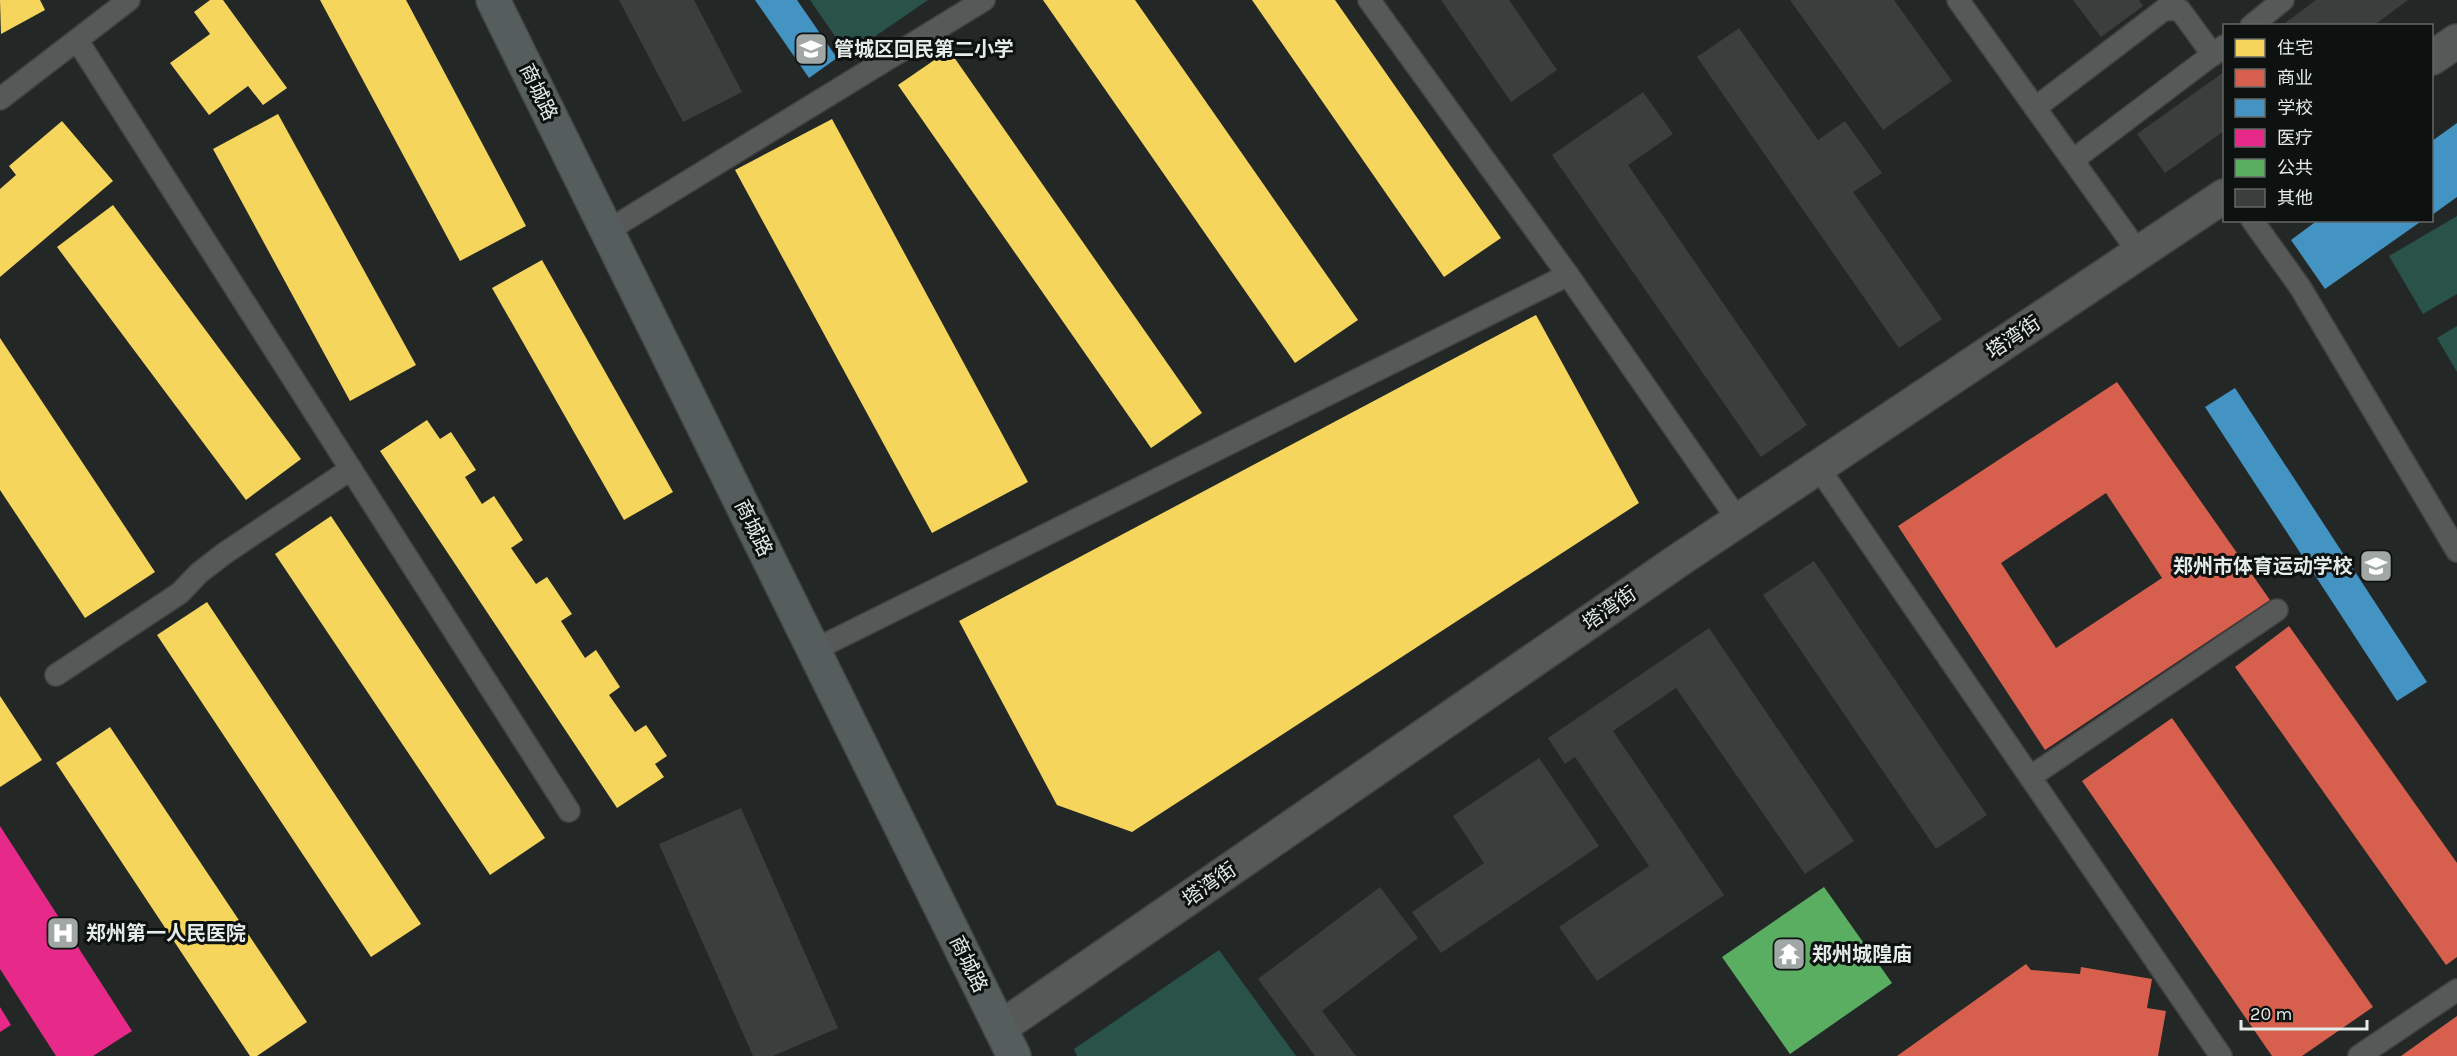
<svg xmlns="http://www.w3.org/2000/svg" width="2457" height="1056" font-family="Karla,'Noto Sans SC',sans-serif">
  <rect width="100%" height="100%" fill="#232826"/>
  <!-- green -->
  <g fill="#295248">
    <polygon points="810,0 928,0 848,55"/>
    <polygon points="2457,216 2457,294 2423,314 2389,256"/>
    <polygon points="2457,326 2457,372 2437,338"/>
    <polygon points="1219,950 1296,1056 1077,1056 1074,1049"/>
  </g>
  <!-- homes -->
  <g fill="#f6d55c">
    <polygon points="0,0 40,0 45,10 1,34"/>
    <polygon points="210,0 223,0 287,88 263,105 248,86 209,115 170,63 210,34 194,12"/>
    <polygon points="320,0 406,0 526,226 460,261"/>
    <polygon points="1043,0 1135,0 1358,320 1295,363"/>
    <polygon points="1252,0 1335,0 1501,238 1444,277"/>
    <polygon points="949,50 1202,413 1151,448 898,85"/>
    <polygon points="278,114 416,365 350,401 213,149"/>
    <polygon points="832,119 1028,482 932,533 735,170"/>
    <polygon points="62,121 113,181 0,277 0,189 16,175 9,166"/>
    <polygon points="113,205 301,459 246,500 57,247"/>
    <polygon points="542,260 673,492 624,520 492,288"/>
    <polygon points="1536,315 1639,503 1132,832 1057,805 959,621"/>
    <polygon points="0,338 155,572 85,618 0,490"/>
    <polygon points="427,420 440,439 451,432 476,470 465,477 482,504 494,496 523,540 511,548 536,584 547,577 572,614 561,621 585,658 596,650 620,687 609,695 635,732 646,725 667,756 655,764 664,777 617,808 380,451"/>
    <polygon points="331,516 545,838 490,875 275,554"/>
    <polygon points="207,602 421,924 371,957 157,635"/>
    <polygon points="0,696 42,760 0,787"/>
    <polygon points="110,727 307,1022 257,1056 250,1056 56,763"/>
  </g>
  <!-- shops -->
  <g fill="#d6604d" fill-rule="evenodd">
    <path d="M2117,382L2270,600L2045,750L1898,526ZM2106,493L2162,578L2056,648L2001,563Z"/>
    <polygon points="2289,626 2457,863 2457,957 2446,965 2235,667"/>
    <polygon points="2172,718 2373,1007 2302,1056 2272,1056 2082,781"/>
    <polygon points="2026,964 2031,970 2080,974 2081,967 2152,979 2147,1008 2166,1011 2158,1056 1897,1056"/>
    <polygon points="2457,1016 2457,1056 2401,1056"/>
  </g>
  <!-- schools -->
  <g fill="#4393c3">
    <polygon points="755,0 797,0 837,58 809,78"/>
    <polygon points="2457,123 2457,197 2432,215 2432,141"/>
    <polygon points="2318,220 2423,220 2325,289 2291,240"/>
    <polygon points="2235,388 2427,682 2397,701 2205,407"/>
  </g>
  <!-- health -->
  <g fill="#e7298a">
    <polygon points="0,826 132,1031 93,1056 56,1056 0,969"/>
    <polygon points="0,1007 11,1025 0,1032"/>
  </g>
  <!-- public -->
  <polygon fill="#5aae61" points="1824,887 1892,983 1790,1054 1722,957"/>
  <!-- building -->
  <g fill="#3a3f3d">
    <polygon points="619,0 694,0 742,92 683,122"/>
    <polygon points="1441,0 1509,0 1557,70 1511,102"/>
    <polygon points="1790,0 1894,0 1952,81 1883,130"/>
    <polygon points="2073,0 2139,0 2143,6 2101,37"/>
    <polygon points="2316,0 2408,0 2373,26 2281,26"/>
    <polygon points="1739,28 1818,140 1845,121 1882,173 1853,192 1942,319 1899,348 1697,57"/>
    <polygon points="2224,72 2224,131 2165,173 2137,134"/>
    <polygon points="1643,92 1673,134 1628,165 1807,425 1761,457 1552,155"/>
    <polygon points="1814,561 1987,815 1936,849 1763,595"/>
    <polygon points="1709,628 1854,841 1805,874 1676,688 1613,731 1724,895 1597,981 1559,927 1649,866 1575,757 1565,764 1548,738"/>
    <polygon points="1539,758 1599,846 1441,953 1412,912 1484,863 1453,816"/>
    <polygon points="741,808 838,1028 773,1056 753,1056 659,844"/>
    <polygon points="1380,887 1418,938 1322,1011 1356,1056 1315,1056 1258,979"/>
  </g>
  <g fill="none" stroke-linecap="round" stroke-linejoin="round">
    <defs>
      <g id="lane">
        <polyline points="1369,0 1568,275 1738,520"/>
        <polyline points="1958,0 2139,253"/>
        <polyline points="2251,26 2283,0"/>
        <polyline points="77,40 569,811"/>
        <polyline points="0,99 129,0"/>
        <polyline points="2035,108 2165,9 2180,10 2213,55"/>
        <polyline points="2073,160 2224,46"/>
        <polyline points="2252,220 2300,287 2457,551"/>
        <polyline points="607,231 984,0"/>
        <polyline points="1818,467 2221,1056"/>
        <polyline points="814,650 1568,275"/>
        <polyline points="56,675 180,593 199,573 225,553 351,469"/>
        <polyline points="2030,777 2277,610"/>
        <polyline points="2359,1056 2457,990"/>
      </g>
      <g id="street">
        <polyline points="2432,58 2457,41"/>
        <polyline points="1000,1028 1679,560 2224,196"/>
      </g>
      <polyline id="secondary" points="493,0 1014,1056"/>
    </defs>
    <!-- lane casing -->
    <use href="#lane" stroke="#404442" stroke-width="24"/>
    <!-- street casing -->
    <use href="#street" stroke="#404442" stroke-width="36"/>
    <!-- secondary casing -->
    <use href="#secondary" stroke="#404442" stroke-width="36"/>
    <!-- lane -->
    <use href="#lane" stroke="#565958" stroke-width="21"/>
    <!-- street -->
    <use href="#street" stroke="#565958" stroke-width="33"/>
    <!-- secondary -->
    <use href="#secondary" stroke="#555e5c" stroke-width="33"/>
  </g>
  <!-- icons -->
  <defs>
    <symbol id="school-square" viewBox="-11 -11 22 22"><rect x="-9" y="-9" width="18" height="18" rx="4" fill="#a0a7a4" stroke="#0d1110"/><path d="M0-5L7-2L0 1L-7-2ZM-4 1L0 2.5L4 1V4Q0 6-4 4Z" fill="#fff"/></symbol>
    <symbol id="hospital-square" viewBox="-11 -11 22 22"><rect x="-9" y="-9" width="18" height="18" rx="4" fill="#a0a7a4" stroke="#0d1110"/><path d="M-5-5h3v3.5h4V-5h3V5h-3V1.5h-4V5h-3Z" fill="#fff"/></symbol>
    <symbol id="temple-square" viewBox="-11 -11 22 22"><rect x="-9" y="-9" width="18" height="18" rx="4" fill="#a0a7a4" stroke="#0d1110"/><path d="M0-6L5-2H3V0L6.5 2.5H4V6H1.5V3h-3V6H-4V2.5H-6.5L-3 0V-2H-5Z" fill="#fff"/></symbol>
  </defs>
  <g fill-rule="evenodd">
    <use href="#school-square" x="792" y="30" width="38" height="38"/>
    <use href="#school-square" x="2357" y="547" width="38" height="38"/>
    <use href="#hospital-square" x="44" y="914" width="38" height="38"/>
    <use href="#temple-square" x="1770" y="935" width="38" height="38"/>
  </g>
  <g text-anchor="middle" stroke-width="6" stroke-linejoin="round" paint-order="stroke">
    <!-- poi labels -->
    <g font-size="20" font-weight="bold" fill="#e4ebe8" stroke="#0d1110" text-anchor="start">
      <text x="834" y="56">管城区回民第二小学</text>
      <text x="2353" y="573" text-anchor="end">郑州市体育运动学校</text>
      <text x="86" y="940">郑州第一人民医院</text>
      <text x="1812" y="961">郑州城隍庙</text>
    </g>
    <!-- street labels -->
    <g font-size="20" fill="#e4ebe8" stroke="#0d1110">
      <text transform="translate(539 92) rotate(64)" y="7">商城路</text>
      <text transform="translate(2013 337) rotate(-34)" y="7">塔湾街</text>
      <text transform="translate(754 528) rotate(64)" y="7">商城路</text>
      <text transform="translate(1609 608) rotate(-35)" y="7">塔湾街</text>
      <text transform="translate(1209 884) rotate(-35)" y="7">塔湾街</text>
      <text transform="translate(969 964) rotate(64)" y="7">商城路</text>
    </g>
  </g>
  <!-- legend -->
  <rect x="2223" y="24" width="210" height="198" fill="#0d1110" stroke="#636866" stroke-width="1.5"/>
  <rect x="2235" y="39" width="30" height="18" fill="#f6d55c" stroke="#636866" stroke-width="1.5"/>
  <text x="2277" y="54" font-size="18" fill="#e4ebe8">住宅</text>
  <rect x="2235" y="69" width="30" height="18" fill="#d6604d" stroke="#636866" stroke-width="1.5"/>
  <text x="2277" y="84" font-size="18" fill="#e4ebe8">商业</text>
  <rect x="2235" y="99" width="30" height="18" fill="#4393c3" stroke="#636866" stroke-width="1.5"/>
  <text x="2277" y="114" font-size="18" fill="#e4ebe8">学校</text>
  <rect x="2235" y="129" width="30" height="18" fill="#e7298a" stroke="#636866" stroke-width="1.5"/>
  <text x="2277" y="144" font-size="18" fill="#e4ebe8">医疗</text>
  <rect x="2235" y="159" width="30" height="18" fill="#5aae61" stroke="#636866" stroke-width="1.5"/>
  <text x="2277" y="174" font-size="18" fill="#e4ebe8">公共</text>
  <rect x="2235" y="189" width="30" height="18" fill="#3a3f3d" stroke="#636866" stroke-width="1.5"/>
  <text x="2277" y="204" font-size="18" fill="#e4ebe8">其他</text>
  <!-- scale -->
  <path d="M2241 1020v9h126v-9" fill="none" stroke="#e4ebe8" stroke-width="3"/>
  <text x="2250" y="1020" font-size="18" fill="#e4ebe8" stroke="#0d1110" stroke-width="4.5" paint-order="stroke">20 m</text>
</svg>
